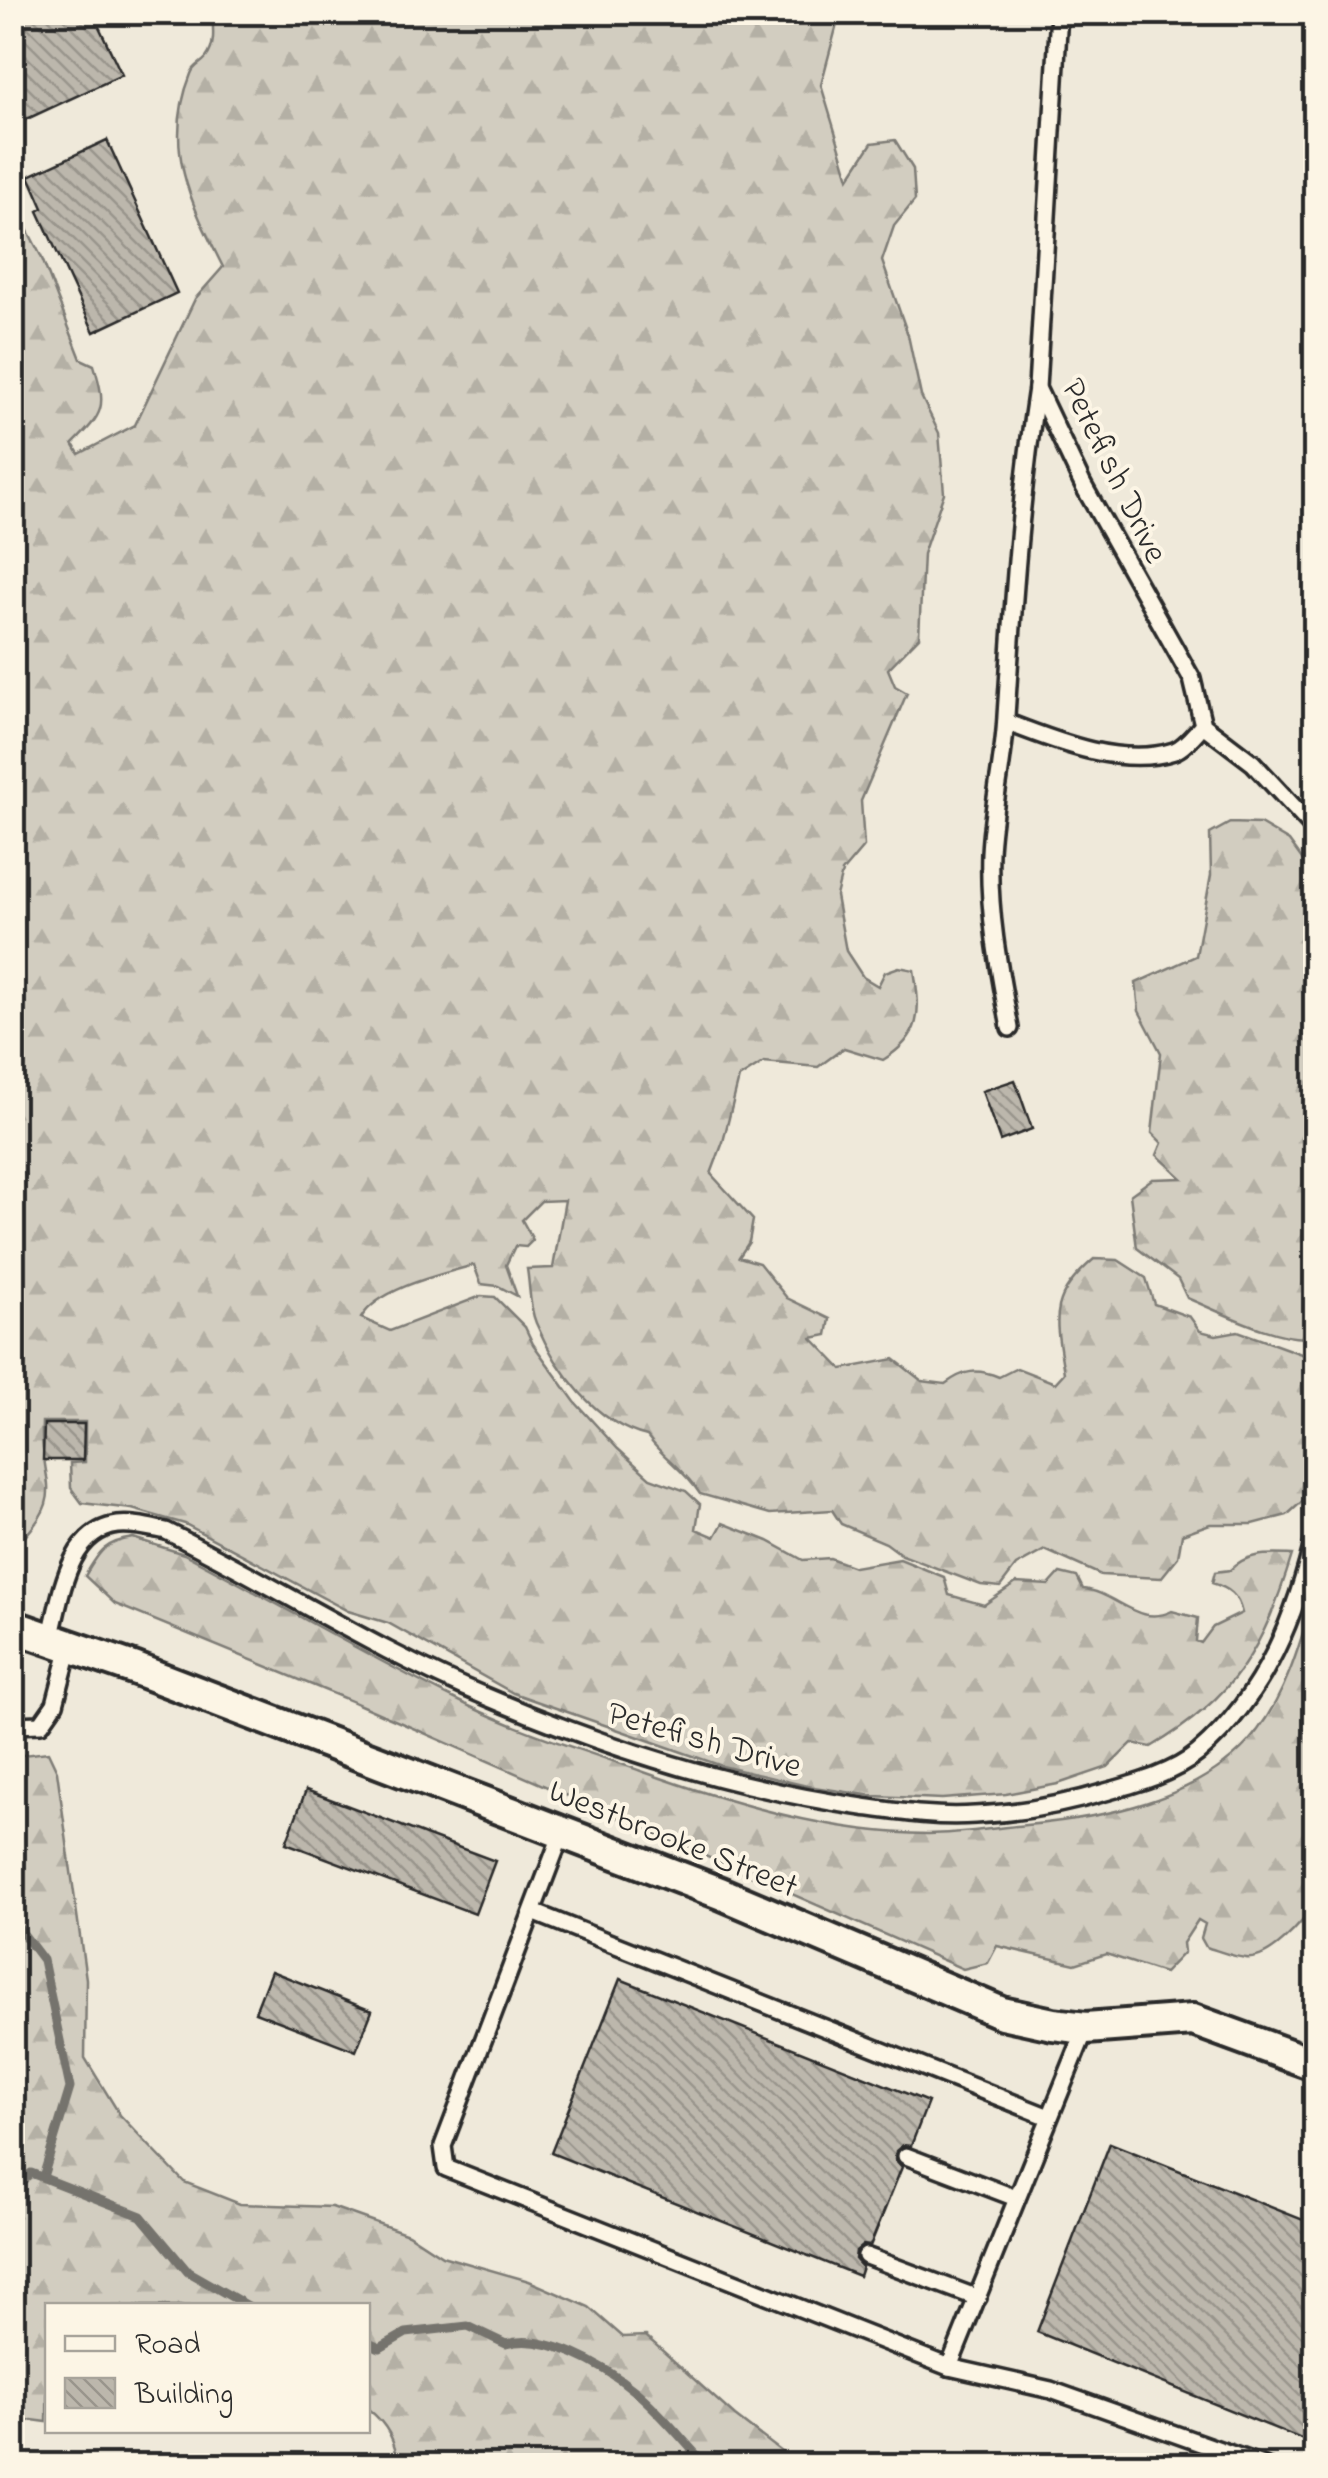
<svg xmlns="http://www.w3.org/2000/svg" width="1328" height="2478" font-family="'Indie Flower',sans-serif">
  <defs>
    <pattern id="forest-firs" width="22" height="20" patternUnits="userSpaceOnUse" patternTransform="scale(2.5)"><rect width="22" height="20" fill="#d2cdc0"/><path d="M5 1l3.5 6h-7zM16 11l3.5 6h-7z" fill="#b4b0a5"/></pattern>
    <pattern id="building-back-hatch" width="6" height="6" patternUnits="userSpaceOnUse" patternTransform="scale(2.5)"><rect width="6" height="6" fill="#bcb7ac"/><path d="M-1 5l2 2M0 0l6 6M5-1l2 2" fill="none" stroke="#99958c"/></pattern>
  </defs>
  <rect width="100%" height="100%" fill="#efe9da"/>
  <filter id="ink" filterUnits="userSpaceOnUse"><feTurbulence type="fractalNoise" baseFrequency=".01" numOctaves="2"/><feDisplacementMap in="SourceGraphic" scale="20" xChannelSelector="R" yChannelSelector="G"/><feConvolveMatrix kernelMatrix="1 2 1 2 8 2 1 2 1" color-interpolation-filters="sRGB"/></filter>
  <g filter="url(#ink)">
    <!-- forest -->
    <g fill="url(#forest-firs)" stroke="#7e7c76" stroke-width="2.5">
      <path d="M212,13H840L821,85L849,178L872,143L895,140L913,169L915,200L894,226L882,261L908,335L921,396L939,433L944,493L923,554L919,637L888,669L895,686L907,693L861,801L864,846L842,872L836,896L846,951L863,977L878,986L885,972L899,967L914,970C921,1013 922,1036 883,1060L844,1048L818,1067L764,1062L739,1078L723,1142L711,1174L753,1220L749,1242L739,1257L759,1263L787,1298L830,1319L827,1335L812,1338L842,1369L894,1359L922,1381L945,1384C964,1370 977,1368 999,1377L1017,1368L1055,1383L1064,1373C1055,1317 1048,1299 1094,1259L1118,1260L1146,1278L1154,1304L1190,1317L1200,1331L1216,1335L1238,1331L1315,1359V1421L1307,1448L1312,1466L1307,1497L1287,1515L1253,1524H1210L1182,1534L1178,1557L1161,1578L1101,1575L1045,1550L1016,1566L1000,1587L981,1585L902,1555L886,1543L841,1524L832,1510L770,1514L700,1494C685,1470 663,1458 647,1436C596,1424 556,1370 536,1323C529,1307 530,1286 527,1269L553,1268L565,1200L541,1201L522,1220L533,1240L526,1247L515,1246L506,1265L517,1296L498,1286L481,1284L474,1265C442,1274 378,1288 361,1318L390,1331L481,1296L495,1297L525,1327L533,1344L575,1402L618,1449L650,1478L686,1491L700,1504L696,1529L715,1537L723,1523L768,1541L803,1560L830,1558L854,1567L900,1559L944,1577L949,1595L984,1605L1016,1583L1049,1585L1060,1573L1077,1577L1083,1589C1115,1592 1138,1628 1172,1611L1198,1618L1196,1641L1201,1643L1213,1627L1242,1613C1238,1595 1229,1588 1212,1583L1215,1572L1230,1570C1247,1552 1268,1554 1292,1555C1264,1647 1236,1697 1151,1747L1132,1743L1108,1767L1058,1784L1006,1794L942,1799L873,1796L807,1786L722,1766L513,1693L388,1623L348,1611L185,1524L132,1509L82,1503L71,1488L70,1463L85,1462V1422H42C39,1487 71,1492 13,1549V208H16L41,256L81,359L94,365C107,408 104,413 73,444L79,454L135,425L195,299L223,267C190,202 162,146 191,74C194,65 200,65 206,58C216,46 213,27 212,13Z"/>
      <path d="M1230,823L1260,824L1289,841L1315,877L1316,1336C1286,1346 1216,1310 1187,1298L1178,1279L1137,1248L1130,1195L1152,1179L1182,1178L1157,1155L1162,1143L1152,1133L1161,1053L1139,1011L1136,983L1196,956L1211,875L1210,834Z"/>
      <path d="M133,1538L184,1554C280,1604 373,1660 471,1707C525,1733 585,1751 641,1771C733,1804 830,1833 928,1834C961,1834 994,1828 1026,1825C1102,1818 1194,1801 1248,1742C1285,1701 1301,1642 1315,1591V1904C1303,1922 1270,1961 1246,1958C1233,1957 1219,1951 1206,1947L1201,1938L1205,1924L1198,1920L1183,1943L1184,1952L1164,1973L1106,1954L1075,1964L997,1946L988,1963L963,1969L351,1701L115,1604L85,1576C99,1552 104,1542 133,1538Z"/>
      <path d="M48,1752L57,1771L86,1979L85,2058L120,2115L184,2182L240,2204L332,2207L408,2234L442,2256L529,2281L589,2307L623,2337L646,2336L735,2416L799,2465H398C396,2441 387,2424 368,2409V2306H48L47,2422L32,2420L13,2424V1756Z"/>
    </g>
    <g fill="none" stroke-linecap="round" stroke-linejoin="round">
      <!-- stream -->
      <g stroke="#75736d" stroke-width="9">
        <polyline points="12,1919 43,1960 70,2088 43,2177"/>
        <polyline points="12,2190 31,2173 141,2216 188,2272 248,2306"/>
        <path d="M368,2343L380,2348L406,2333L468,2326L506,2344C545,2332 605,2366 635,2391C661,2412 683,2441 707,2466"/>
      </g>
    </g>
    <!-- building -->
    <g fill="url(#building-back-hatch)" stroke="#2b2b2b" stroke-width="2.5">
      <polygon points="12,12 92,12 122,75 12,126"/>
      <polygon points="107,140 177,293 94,332 38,211 43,208 29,176"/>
      <polygon points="1015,1080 1032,1129 1000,1141 982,1091"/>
      <polygon points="44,1424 84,1424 83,1460 43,1460"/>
      <polygon points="306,1790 495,1861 475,1914 286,1843"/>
      <polygon points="271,1971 372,2011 356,2051 255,2012"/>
      <polygon points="620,1979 928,2102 911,2146 903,2145 896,2151 895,2159 902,2167 870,2246 863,2245 856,2251 855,2259 862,2267 859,2276 551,2153"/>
      <polygon points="1110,2143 1316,2225 1316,2445 1037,2332"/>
    </g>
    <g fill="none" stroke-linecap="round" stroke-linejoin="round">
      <defs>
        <g id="service">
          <polyline points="1059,12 1037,388 1083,485 1192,679 1203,725 1253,763 1316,831"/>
          <path d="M1006,722C1055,741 1121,768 1174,751C1185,747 1195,733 1203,725"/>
          <path d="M1010,1028C999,969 988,913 990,853C992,807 1004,762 1006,716C1013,606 1020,497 1037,388"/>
          <path d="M50,1639C61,1598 67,1531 118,1525C133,1523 151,1528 166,1531C273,1584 376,1651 487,1697C607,1748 734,1789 863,1807C899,1812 938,1818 975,1815C1020,1813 1066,1804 1109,1791C1138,1783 1174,1773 1198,1753C1265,1696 1297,1614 1316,1530"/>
          <polyline points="12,1725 41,1724 55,1704 70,1646"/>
          <polyline points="562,1833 443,2146 446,2168 949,2367 1051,2390 1265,2466"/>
          <polyline points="533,1912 1049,2117"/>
          <polyline points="906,2156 1016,2198"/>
          <polyline points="866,2256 978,2298"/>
          <polyline points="949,2367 1086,2028"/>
        </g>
        <polyline id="minor" points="12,1626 136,1669 720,1893 1002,2013 1053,2024 1086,2028 1193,2020 1316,2065"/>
      </defs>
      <!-- service casing -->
      <use href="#service" stroke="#2b2b2b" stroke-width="22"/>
      <!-- minor casing -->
      <use href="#minor" stroke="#2b2b2b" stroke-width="38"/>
      <!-- service -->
      <use href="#service" stroke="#fcf5e5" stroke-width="15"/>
      <!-- minor -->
      <use href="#minor" stroke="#fcf5e5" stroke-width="30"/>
    </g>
  </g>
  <g text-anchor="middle" stroke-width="8" stroke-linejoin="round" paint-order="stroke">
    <!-- street labels -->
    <g font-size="35" fill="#2b2b2b" stroke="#fcf5e5">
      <text transform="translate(1116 470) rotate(64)" y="12">Petefish Drive</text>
      <text transform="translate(705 1738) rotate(16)" y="12">Petefish Drive</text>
      <text transform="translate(674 1837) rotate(22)" y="12">Westbrooke Street</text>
    </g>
  </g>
  <!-- margin -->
  <rect width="1328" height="2478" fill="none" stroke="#fcf5e5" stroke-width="50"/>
  <rect x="25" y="25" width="1278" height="2428" fill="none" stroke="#2b2b2b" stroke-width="4" filter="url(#ink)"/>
  <!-- legend -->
  <rect x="45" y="2303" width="325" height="130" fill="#fcf5e5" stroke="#a8a49b" stroke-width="2.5"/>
  <rect x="65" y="2336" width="50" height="15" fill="#fcf5e5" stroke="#a8a49b" stroke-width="2.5"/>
  <text x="135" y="2353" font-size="30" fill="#2b2b2b">Road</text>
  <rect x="65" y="2378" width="50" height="30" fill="url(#building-back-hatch)" stroke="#a8a49b" stroke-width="2.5"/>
  <text x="135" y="2403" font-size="30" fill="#2b2b2b">Building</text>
</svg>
